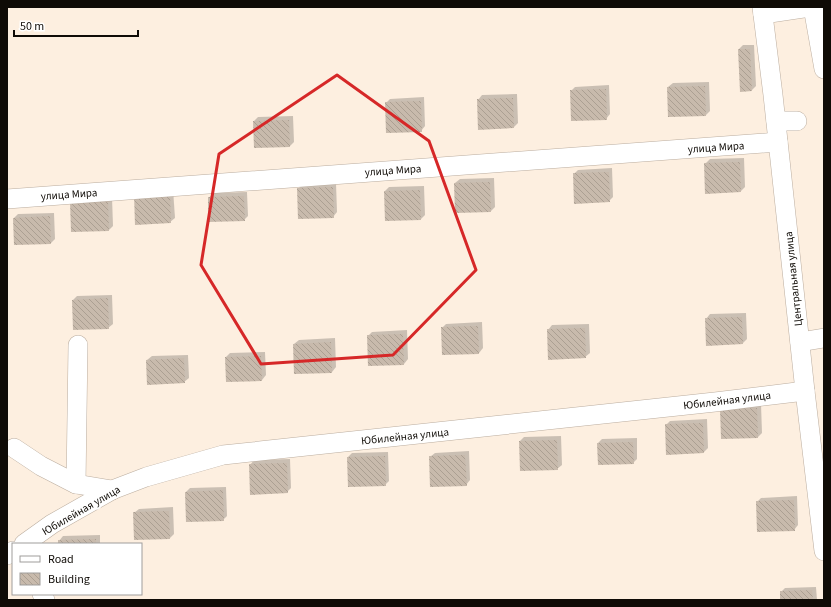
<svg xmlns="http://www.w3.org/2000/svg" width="831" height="607" font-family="'Source Sans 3',sans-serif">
  <defs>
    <pattern id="building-back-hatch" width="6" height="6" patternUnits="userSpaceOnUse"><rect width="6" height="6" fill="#c8baac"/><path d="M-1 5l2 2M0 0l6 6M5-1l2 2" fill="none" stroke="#ab9f92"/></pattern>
  </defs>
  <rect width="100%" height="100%" fill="#fdefe0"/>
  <!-- shadow -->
  <g fill="#0003">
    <polygon points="743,45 754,45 756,86 752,90 739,49"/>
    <polygon points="709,82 710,111 706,115 668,87 673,83"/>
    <polygon points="609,85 610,114 606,119 571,91 575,87"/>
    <polygon points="517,94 518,123 514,127 478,100 482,95"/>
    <polygon points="424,97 425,126 421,131 386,103 390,99"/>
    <polygon points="293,116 294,142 290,146 254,121 258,117"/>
    <polygon points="744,158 745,187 741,191 706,193 705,164 710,159"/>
    <polygon points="612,168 613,197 609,201 574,174 578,170"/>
    <polygon points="494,178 495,207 491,211 456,212 455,183 460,179"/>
    <polygon points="336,183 337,212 333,217 298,189 302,185"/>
    <polygon points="424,186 425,215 421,219 385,191 389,187"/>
    <polygon points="173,189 175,218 170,222 136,224"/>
    <polygon points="247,192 248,216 244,220 209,198 213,193"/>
    <polygon points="112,197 113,226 109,230 72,231"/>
    <polygon points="54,213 55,239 51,243 14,218 18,214"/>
    <polygon points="112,295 113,324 108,328 74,329 73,300 77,296"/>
    <polygon points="746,313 747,339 743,343 706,319 710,314"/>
    <polygon points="482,322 483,348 479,353 442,328 446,324"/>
    <polygon points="589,324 590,353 585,357 548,330 552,325"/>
    <polygon points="407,330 408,359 404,364 368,336 372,332"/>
    <polygon points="335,338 336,367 332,372 294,344 299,340"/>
    <polygon points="265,352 266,375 262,380 226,357 230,353"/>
    <polygon points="188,355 189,378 184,382 147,360 152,356"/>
    <polygon points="761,404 762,433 758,437 722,438 721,409"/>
    <polygon points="707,419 708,448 704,452 666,425 670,421"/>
    <polygon points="561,436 562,465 557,469 520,441 524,437"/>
    <polygon points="637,438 637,459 633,463 598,443 602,439"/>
    <polygon points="469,451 470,480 466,485 430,457 435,453"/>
    <polygon points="388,452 389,481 385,485 348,457 352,453"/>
    <polygon points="290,459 291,488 287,492 250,465 254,460"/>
    <polygon points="226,487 227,516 223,520 186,492 190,488"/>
    <polygon points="797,496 798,525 794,530 757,502 761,498"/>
    <polygon points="173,507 174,534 170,538 135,539 134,513 139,509"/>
    <polygon points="100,535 100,544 59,544 59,541 63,536"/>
    <polygon points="816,587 817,600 781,600 781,592 785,588"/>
    <polygon points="744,599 744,600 716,600"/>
  </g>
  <!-- building -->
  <g fill="url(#building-back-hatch)">
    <polygon points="738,49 750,49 752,91 740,92"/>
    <polygon points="705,86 706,116 668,117 667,87"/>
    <polygon points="606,89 607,120 571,121 570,90"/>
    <polygon points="513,98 514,128 478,130 477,99"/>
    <polygon points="421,101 422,132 386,133 385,102"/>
    <polygon points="289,120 290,147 254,148 253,121"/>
    <polygon points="740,162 741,192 705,194 704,163"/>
    <polygon points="609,172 610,202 574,204 573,173"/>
    <polygon points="490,182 491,212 455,213 454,183"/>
    <polygon points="333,187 334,218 298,219 297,188"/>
    <polygon points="420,190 421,220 385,221 384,191"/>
    <polygon points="170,193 171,223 135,225 134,194"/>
    <polygon points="244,196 245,221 208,222 208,197"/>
    <polygon points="108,201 109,231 71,232 70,202"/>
    <polygon points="50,216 51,244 14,245 13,218"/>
    <polygon points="108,298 109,329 73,330 72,300"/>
    <polygon points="742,317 743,344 706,346 705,318"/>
    <polygon points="478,326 479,354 442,355 441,327"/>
    <polygon points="585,328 586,358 548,360 547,329"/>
    <polygon points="403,334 404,365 368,366 367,335"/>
    <polygon points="331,342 332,373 294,374 293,344"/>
    <polygon points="261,356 262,381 226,382 225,357"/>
    <polygon points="184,358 185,383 147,385 146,360"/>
    <polygon points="757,408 758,438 721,439 720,409"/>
    <polygon points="703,423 704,453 666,455 665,424"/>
    <polygon points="557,440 558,470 520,471 519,441"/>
    <polygon points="633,442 634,464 598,465 597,443"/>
    <polygon points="465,455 467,486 430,487 429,456"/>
    <polygon points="385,456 386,486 348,487 347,457"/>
    <polygon points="287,463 288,493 250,495 249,464"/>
    <polygon points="223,490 224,521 186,522 185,492"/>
    <polygon points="794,500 795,531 757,532 756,501"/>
    <polygon points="169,511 170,539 134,540 133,512"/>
    <polygon points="96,539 96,544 58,544 58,540"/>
    <polygon points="812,590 813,600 780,600 780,591"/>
  </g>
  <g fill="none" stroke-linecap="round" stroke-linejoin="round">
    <defs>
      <g id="minor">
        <polyline points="762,7 773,95 805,391 824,551"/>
        <polyline points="813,7 824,69"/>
        <polyline points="763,14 810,7"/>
        <polyline points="776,121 797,121"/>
        <polyline points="7,199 778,142"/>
        <polyline points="800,342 824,338"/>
        <polyline points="14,448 41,466 76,484 112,490"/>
        <polyline points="76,484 78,345"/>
        <polyline points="24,544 52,524 112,490 146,477 223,455 715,402 805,391"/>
        <polyline points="7,555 13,551"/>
        <polyline points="42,594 45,600"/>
      </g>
    </defs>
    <!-- minor casing -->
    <use href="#minor" stroke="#bbad9f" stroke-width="20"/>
    <!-- minor -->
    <use href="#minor" stroke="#fff" stroke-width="19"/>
  </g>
  <!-- marked area -->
  <path fill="none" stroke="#d62828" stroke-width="3" stroke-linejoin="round" d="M337,75L429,141L476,270L393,355L261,364L201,265L219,154Z"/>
  <g text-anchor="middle" stroke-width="4" stroke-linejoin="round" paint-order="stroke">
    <!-- street labels -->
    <g font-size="11" fill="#0f0b06" stroke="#fff">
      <text transform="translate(716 147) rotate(-4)" y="4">улица Мира</text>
      <text transform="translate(393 170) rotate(-4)" y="4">улица Мира</text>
      <text transform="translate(69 194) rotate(-4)" y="4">улица Мира</text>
      <text transform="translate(793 279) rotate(-96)" y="4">Центральная улица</text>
      <text transform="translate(727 400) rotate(-7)" y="4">Юбилейная улица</text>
      <text transform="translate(405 436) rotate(-6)" y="4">Юбилейная улица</text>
      <text transform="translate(81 510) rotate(-30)" y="4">Юбилейная улица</text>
    </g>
  </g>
  <!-- border -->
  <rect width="831" height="607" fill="none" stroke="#0f0b06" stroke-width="16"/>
  <!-- legend -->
  <rect x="12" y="543" width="130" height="52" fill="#ffffff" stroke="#9f9d9b"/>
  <rect x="20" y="556" width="20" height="6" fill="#ffffff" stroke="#9f9d9b"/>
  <text x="48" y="563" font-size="12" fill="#0f0b06">Road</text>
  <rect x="20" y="573" width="20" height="12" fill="url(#building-back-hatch)" stroke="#9f9d9b"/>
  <text x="48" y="583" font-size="12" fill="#0f0b06">Building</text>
  <!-- scale -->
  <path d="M14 30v6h124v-6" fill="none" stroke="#0f0b06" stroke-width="2"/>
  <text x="20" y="30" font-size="12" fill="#0f0b06" stroke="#ffffff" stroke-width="3" paint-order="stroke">50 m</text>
</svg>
